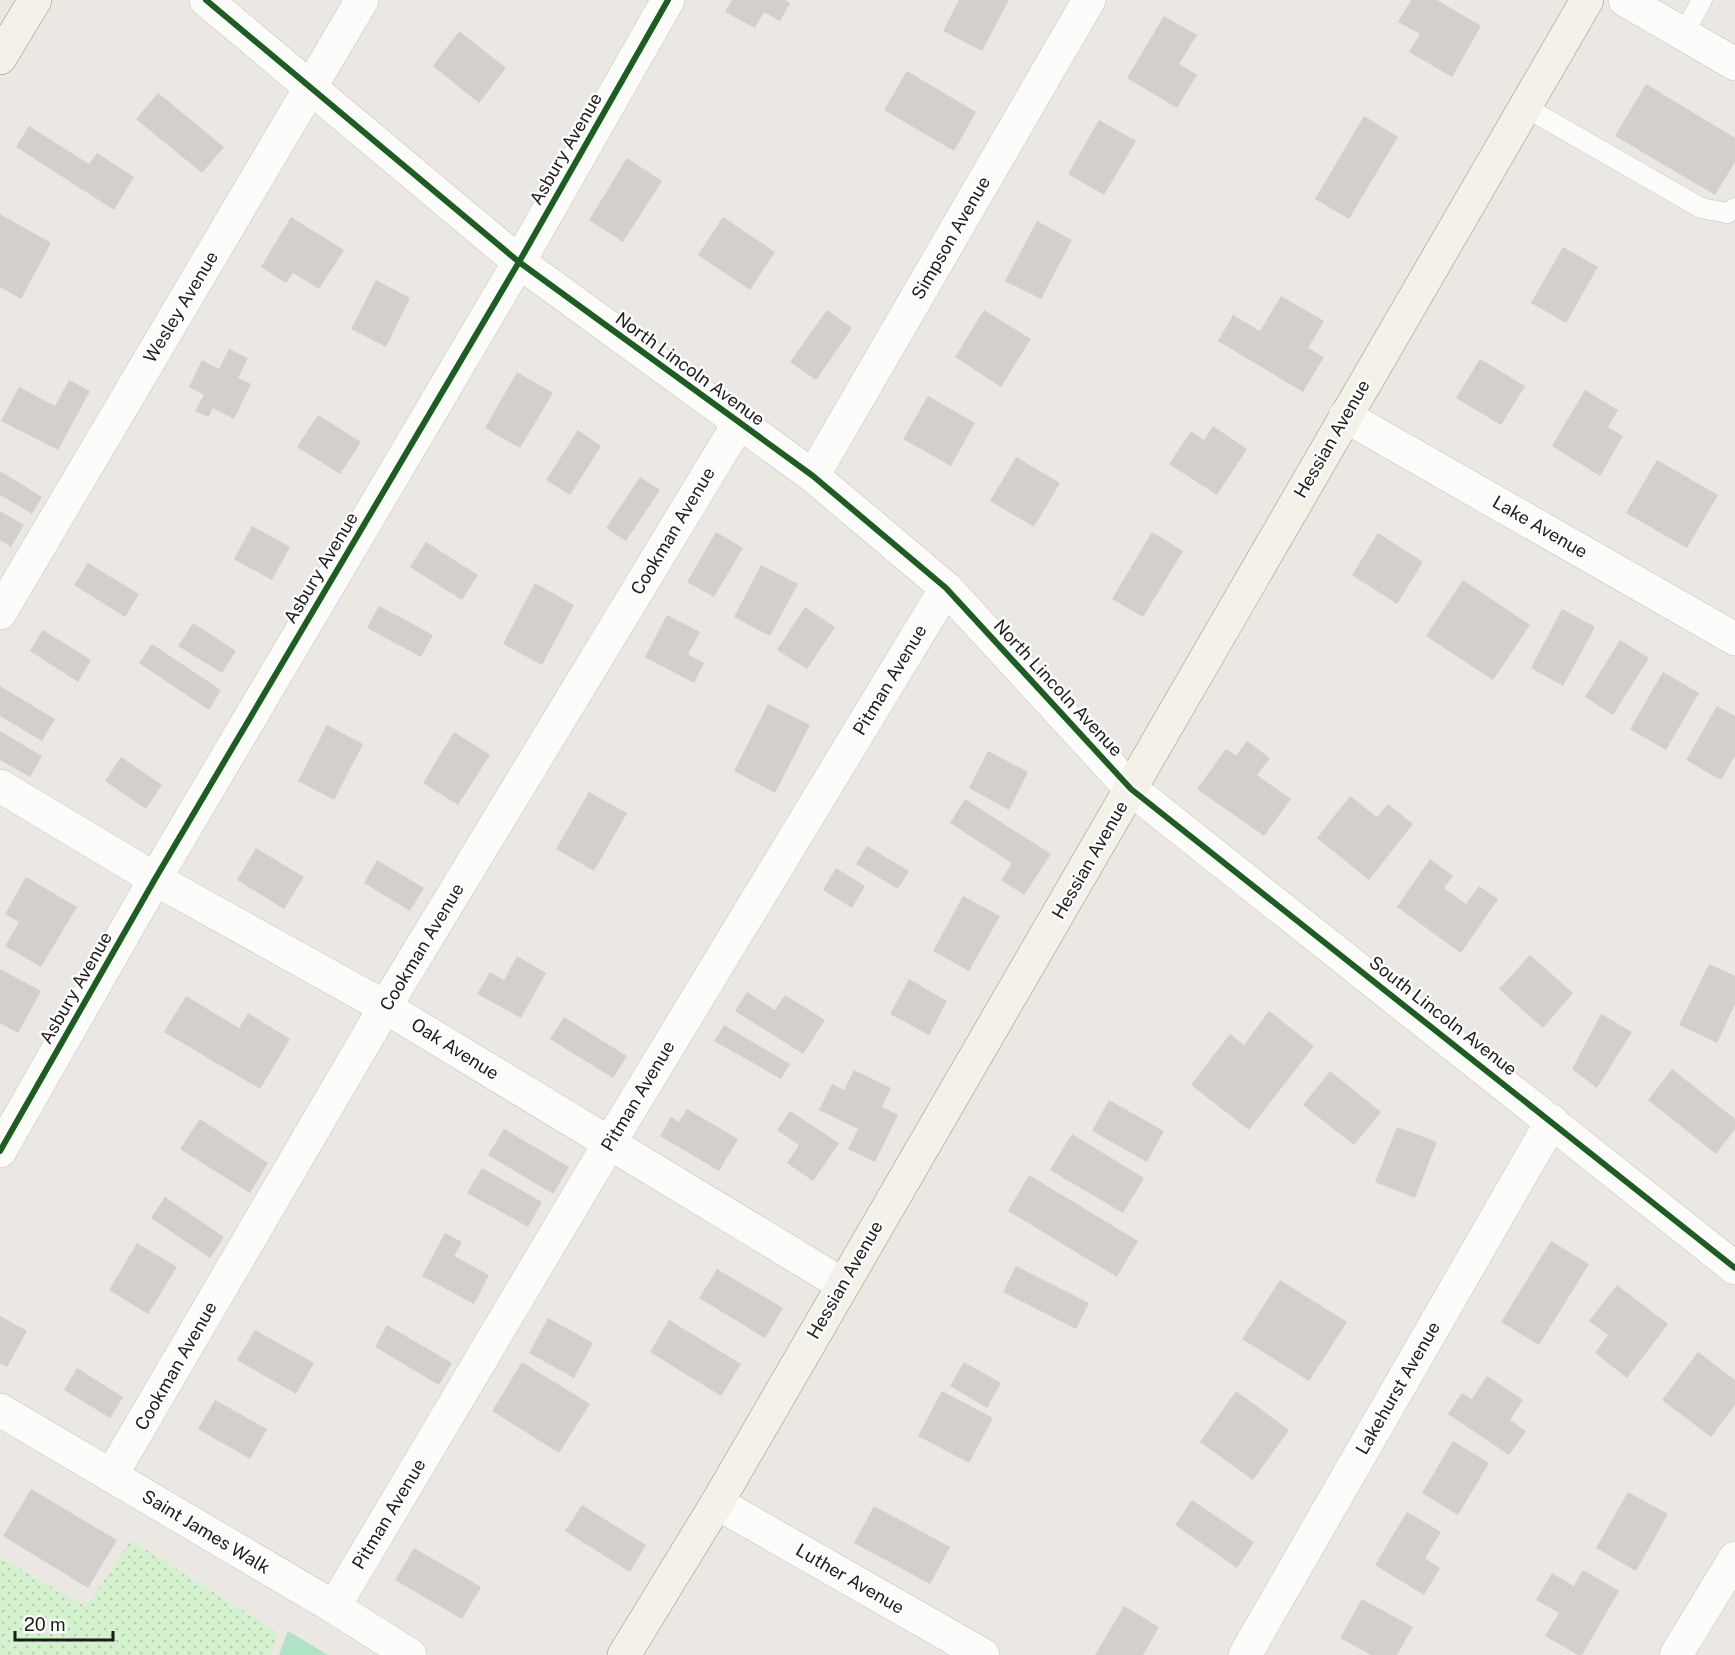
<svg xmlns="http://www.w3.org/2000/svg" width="1735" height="1655" font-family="'Public Sans',sans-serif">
  <defs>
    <pattern id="park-dots" width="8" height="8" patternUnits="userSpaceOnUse" patternTransform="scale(1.5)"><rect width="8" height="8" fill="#d3f2cd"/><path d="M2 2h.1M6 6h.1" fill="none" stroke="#b5cfaf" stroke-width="1.8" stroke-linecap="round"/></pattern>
  </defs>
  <rect width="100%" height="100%" fill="#ebe8e4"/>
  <!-- park -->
  <polygon fill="url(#park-dots)" points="131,1540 278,1633 270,1655 0,1655 0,1557 86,1607"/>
  <!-- pitch -->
  <polygon fill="#aee4c5" points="288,1631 328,1655 279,1655"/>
  <!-- building -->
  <g fill="#d3cfcd">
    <polygon points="732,0 785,0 790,3 780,21 764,12 755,28 725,12"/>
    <polygon points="959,0 1009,0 982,51 943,31"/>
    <polygon points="1411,0 1437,0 1481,26 1452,77 1409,52 1420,34 1398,22"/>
    <polygon points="1164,16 1197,35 1179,64 1197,75 1177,108 1127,78"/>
    <polygon points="459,31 506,68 479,103 433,66"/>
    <polygon points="907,71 976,112 954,151 884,110"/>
    <polygon points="1646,84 1735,138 1735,162 1715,195 1615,136"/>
    <polygon points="158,93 224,147 202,173 136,119"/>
    <polygon points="1364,116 1398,137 1349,219 1315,199"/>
    <polygon points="1099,120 1136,141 1104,195 1068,174"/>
    <polygon points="29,126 89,164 97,153 134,177 114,210 16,147"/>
    <polygon points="627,158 662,181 623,242 589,220"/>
    <polygon points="0,214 51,243 21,299 0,287"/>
    <polygon points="291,217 344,250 319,289 293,273 286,283 261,267"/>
    <polygon points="723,217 775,252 750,290 698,255"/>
    <polygon points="1037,221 1072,240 1041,299 1005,281"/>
    <polygon points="1563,247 1598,267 1566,323 1531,303"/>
    <polygon points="376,280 410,298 386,347 351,329"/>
    <polygon points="1281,296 1324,321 1308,348 1324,357 1303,392 1218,341 1233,315 1260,331"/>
    <polygon points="827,310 852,328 816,380 790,362"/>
    <polygon points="984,310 1031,339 1001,387 955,357"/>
    <polygon points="229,349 248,358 238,378 251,384 234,419 213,408 208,417 195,411 204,395 189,387 202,360 219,369"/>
    <polygon points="1480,359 1525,386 1501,425 1456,398"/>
    <polygon points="517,372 553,393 520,448 485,428"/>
    <polygon points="69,380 90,391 58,450 1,421 19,387 55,406"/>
    <polygon points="1585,390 1618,410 1608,427 1623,436 1600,476 1552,446"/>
    <polygon points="928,396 975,423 951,466 903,439"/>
    <polygon points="318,415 361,442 340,474 297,447"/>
    <polygon points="1213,426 1247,449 1217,495 1169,464 1191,431 1204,440"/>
    <polygon points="578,430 601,446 570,495 546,480"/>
    <polygon points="1016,457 1060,483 1034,527 990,501"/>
    <polygon points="1657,460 1718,495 1687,548 1626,513"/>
    <polygon points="0,471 42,497 32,514 0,495"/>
    <polygon points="640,477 660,490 626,541 606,528"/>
    <polygon points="0,511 24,525 11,547 0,540"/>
    <polygon points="252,526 290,547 272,580 234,559"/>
    <polygon points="716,532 743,548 714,597 687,582"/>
    <polygon points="1152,532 1183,551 1143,617 1112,599"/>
    <polygon points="1378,533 1423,562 1397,604 1352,575"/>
    <polygon points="426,542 478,575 462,600 410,567"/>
    <polygon points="88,563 139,594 125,617 74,585"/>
    <polygon points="761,565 798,584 770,636 734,617"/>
    <polygon points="1463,580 1530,625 1493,680 1426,636"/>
    <polygon points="535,583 574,605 542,665 503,644"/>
    <polygon points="379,606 433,635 421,657 367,628"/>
    <polygon points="805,607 835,627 807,669 777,650"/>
    <polygon points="1562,609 1595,627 1563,686 1531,668"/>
    <polygon points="667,615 700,632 688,654 704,663 694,683 645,657"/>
    <polygon points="193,623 236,651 222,673 178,646"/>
    <polygon points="43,630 91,660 78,682 30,651"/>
    <polygon points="1620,640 1649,658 1613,715 1585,697"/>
    <polygon points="152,644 221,690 209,710 139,663"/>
    <polygon points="1663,672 1699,693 1666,750 1630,729"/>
    <polygon points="0,686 55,719 42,741 0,716"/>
    <polygon points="768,704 810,725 775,793 734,771"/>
    <polygon points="1717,706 1735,716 1735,756 1721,780 1686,760"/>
    <polygon points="327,725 363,744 334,800 298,781"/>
    <polygon points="0,731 42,756 30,777 0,760"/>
    <polygon points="454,732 490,755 458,805 423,783"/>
    <polygon points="1247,741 1270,758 1257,775 1291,799 1264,836 1197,789 1226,749 1236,756"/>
    <polygon points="988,751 1028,772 1009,810 969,788"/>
    <polygon points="121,757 162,785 146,809 105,781"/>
    <polygon points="589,792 627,813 594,871 556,849"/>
    <polygon points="1350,796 1377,817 1388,804 1413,824 1369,880 1317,838"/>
    <polygon points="965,799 1051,854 1024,895 1001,880 1012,863 950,823"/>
    <polygon points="867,846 909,871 898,889 856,864"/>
    <polygon points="256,848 304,877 284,909 237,880"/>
    <polygon points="1430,859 1453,876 1444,888 1466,904 1479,886 1498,899 1461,953 1397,907"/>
    <polygon points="377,860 424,888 410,911 364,883"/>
    <polygon points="836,868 865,886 852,908 823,890"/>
    <polygon points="26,877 77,907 41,967 5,946 19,922 5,914"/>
    <polygon points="963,896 1000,916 969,971 933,951"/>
    <polygon points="1530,955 1573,993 1543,1028 1499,989"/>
    <polygon points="517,956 546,973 521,1018 477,994 490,972 504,980"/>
    <polygon points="1709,964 1735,976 1735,1004 1717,1043 1679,1025"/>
    <polygon points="0,969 41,991 18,1033 0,1023"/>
    <polygon points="909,979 947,1001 929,1035 890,1014"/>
    <polygon points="747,992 775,1010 785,995 825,1020 803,1054 735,1011"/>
    <polygon points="186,996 239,1028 248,1013 290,1039 260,1089 164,1032"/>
    <polygon points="1269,1011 1314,1046 1249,1130 1191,1085 1230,1034 1244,1045"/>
    <polygon points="1601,1014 1632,1032 1597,1088 1572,1069"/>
    <polygon points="564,1017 627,1056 613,1078 550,1039"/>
    <polygon points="724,1025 790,1064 781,1079 714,1041"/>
    <polygon points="1672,1069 1735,1119 1735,1129 1716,1154 1648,1100"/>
    <polygon points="854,1070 891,1088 882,1107 898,1115 875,1162 848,1149 858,1129 819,1110 832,1084 844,1090"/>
    <polygon points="1330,1071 1381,1112 1354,1145 1303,1105"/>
    <polygon points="1109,1100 1164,1131 1147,1162 1092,1131"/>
    <polygon points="687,1109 738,1139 719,1171 660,1136 671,1117 679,1122"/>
    <polygon points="790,1111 839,1143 813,1181 787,1163 799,1145 777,1130"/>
    <polygon points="200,1119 268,1163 250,1193 180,1149"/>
    <polygon points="1397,1127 1437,1142 1415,1198 1375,1182"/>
    <polygon points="504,1129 569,1167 553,1194 488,1155"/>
    <polygon points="1072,1134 1144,1178 1123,1213 1050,1170"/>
    <polygon points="482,1168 542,1202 528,1227 467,1193"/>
    <polygon points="1029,1175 1138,1241 1117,1277 1008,1211"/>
    <polygon points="165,1197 224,1237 210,1258 151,1218"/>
    <polygon points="445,1233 462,1242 454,1256 489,1275 474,1304 422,1276"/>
    <polygon points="1551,1241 1589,1264 1539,1345 1501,1322"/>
    <polygon points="137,1243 177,1267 148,1314 109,1290"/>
    <polygon points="1016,1266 1089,1303 1076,1329 1003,1292"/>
    <polygon points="717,1269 783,1308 765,1338 699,1298"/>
    <polygon points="1280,1280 1347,1322 1309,1381 1242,1339"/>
    <polygon points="1617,1285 1668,1324 1627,1378 1595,1353 1608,1335 1589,1321"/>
    <polygon points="0,1316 27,1331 7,1367 0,1363"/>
    <polygon points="548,1318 593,1343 574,1378 529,1353"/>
    <polygon points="669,1320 741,1364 721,1396 650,1352"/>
    <polygon points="387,1325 452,1363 439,1385 375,1347"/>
    <polygon points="255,1330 314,1363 296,1394 237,1360"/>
    <polygon points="1698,1352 1735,1380 1735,1405 1711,1437 1662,1400"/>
    <polygon points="522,1362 590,1404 559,1453 492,1411"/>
    <polygon points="964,1362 1001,1383 987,1408 950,1386"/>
    <polygon points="77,1368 123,1397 110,1418 64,1390"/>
    <polygon points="1487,1376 1523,1400 1510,1420 1526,1431 1509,1455 1448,1414 1462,1393 1472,1399"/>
    <polygon points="942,1391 993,1418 969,1463 918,1436"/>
    <polygon points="1236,1391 1289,1430 1253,1480 1200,1442"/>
    <polygon points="215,1400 267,1429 250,1459 198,1429"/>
    <polygon points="1453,1441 1489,1463 1458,1515 1422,1493"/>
    <polygon points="31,1489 117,1540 88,1588 3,1536"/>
    <polygon points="1628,1492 1668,1514 1636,1571 1596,1548"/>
    <polygon points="1192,1500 1254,1542 1237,1568 1175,1525"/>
    <polygon points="582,1505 646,1545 630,1572 565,1531"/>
    <polygon points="874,1506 950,1547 930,1584 854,1543"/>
    <polygon points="1407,1512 1441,1532 1425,1558 1440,1568 1424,1595 1375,1565"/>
    <polygon points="414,1548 481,1587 462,1619 395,1580"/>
    <polygon points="1583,1570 1619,1591 1582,1655 1578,1655 1545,1636 1559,1613 1536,1600 1552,1573 1574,1586"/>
    <polygon points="1362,1599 1413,1627 1397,1655 1371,1655 1340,1638"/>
    <polygon points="1124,1606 1159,1627 1143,1655 1095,1655"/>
  </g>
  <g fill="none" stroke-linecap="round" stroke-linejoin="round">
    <defs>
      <g id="lane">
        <polyline points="1683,34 1702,0"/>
        <polyline points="1525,107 1701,208 1727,213 1735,208"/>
      </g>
      <g id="street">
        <polyline points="206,0 519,262 813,476 946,588 1131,789 1735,1268"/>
        <polyline points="1625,0 1735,64"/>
        <polyline points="1345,416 1735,639"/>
        <polyline points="813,476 1089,0"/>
        <polyline points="0,613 362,0"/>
        <polyline points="0,786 155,879 385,1007 842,1284"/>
        <polyline points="0,1151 155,879 519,262 668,0"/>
        <polyline points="0,1410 334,1607 410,1655"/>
        <polyline points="111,1476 385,1007 739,423"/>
        <polyline points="717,1503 983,1655"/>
        <polyline points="334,1607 609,1144 946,588"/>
        <polyline points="1245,1655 1552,1121"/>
        <polyline points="1676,1655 1735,1558"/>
      </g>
      <g id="secondary">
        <polyline points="0,58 35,0"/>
        <polyline points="624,1655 717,1503 1587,0"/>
      </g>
    </defs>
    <!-- lane casing -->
    <use href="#lane" stroke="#c3c2c0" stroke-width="21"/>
    <!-- street casing -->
    <use href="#street" stroke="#c3c2c0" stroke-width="34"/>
    <!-- secondary casing -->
    <use href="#secondary" stroke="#95937c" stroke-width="34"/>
    <!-- lane -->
    <use href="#lane" stroke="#fcfcfb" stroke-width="20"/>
    <!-- street -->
    <use href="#street" stroke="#fcfcfb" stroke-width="33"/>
    <!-- secondary -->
    <use href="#secondary" stroke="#f3f1e8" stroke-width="33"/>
    <defs>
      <g id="cycleway">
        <polyline points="206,0 519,262 813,476 946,588 1131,789 1735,1268"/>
        <polyline points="0,1151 155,879 519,262 668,0"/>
      </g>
    </defs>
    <!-- cycleway casing -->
    <use href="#cycleway" stroke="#fff" stroke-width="10"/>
    <!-- cycleway -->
    <use href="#cycleway" stroke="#1b5e20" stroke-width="6"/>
  </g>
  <g text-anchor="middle" stroke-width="4.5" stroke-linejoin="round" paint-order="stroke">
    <!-- street labels -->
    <g font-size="18" fill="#1c1c1c" stroke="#fff">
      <text transform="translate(566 149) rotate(-60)" y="6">Asbury Avenue</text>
      <text transform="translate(951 238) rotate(-60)" y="6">Simpson Avenue</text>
      <text transform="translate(181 307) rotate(-59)" y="6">Wesley Avenue</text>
      <text transform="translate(690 369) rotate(36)" y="6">North Lincoln Avenue</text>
      <text transform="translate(1332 439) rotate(-60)" y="6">Hessian Avenue</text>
      <text transform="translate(1540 527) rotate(30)" y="6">Lake Avenue</text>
      <text transform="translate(673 531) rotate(-59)" y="6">Cookman Avenue</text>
      <text transform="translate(321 568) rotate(-59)" y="6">Asbury Avenue</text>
      <text transform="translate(890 680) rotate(-59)" y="6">Pitman Avenue</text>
      <text transform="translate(1058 688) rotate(47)" y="6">North Lincoln Avenue</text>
      <text transform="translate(1090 860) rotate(-60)" y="6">Hessian Avenue</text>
      <text transform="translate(422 947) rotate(-59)" y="6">Cookman Avenue</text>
      <text transform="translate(76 988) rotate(-60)" y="6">Asbury Avenue</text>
      <text transform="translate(1443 1016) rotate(38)" y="6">South Lincoln Avenue</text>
      <text transform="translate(455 1049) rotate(32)" y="6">Oak Avenue</text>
      <text transform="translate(638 1096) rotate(-59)" y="6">Pitman Avenue</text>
      <text transform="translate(845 1280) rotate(-60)" y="6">Hessian Avenue</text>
      <text transform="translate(176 1366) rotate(-60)" y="6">Cookman Avenue</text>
      <text transform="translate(1398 1388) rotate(-60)" y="6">Lakehurst Avenue</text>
      <text transform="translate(389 1514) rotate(-59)" y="6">Pitman Avenue</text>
      <text transform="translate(206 1532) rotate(31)" y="6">Saint James Walk</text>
      <text transform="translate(850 1579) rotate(30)" y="6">Luther Avenue</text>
    </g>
  </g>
  <!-- scale -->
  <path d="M15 1631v9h98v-9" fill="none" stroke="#1c1c1c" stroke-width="3"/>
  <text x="24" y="1631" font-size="18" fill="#1c1c1c" stroke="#ffffff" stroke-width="4.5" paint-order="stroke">20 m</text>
</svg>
